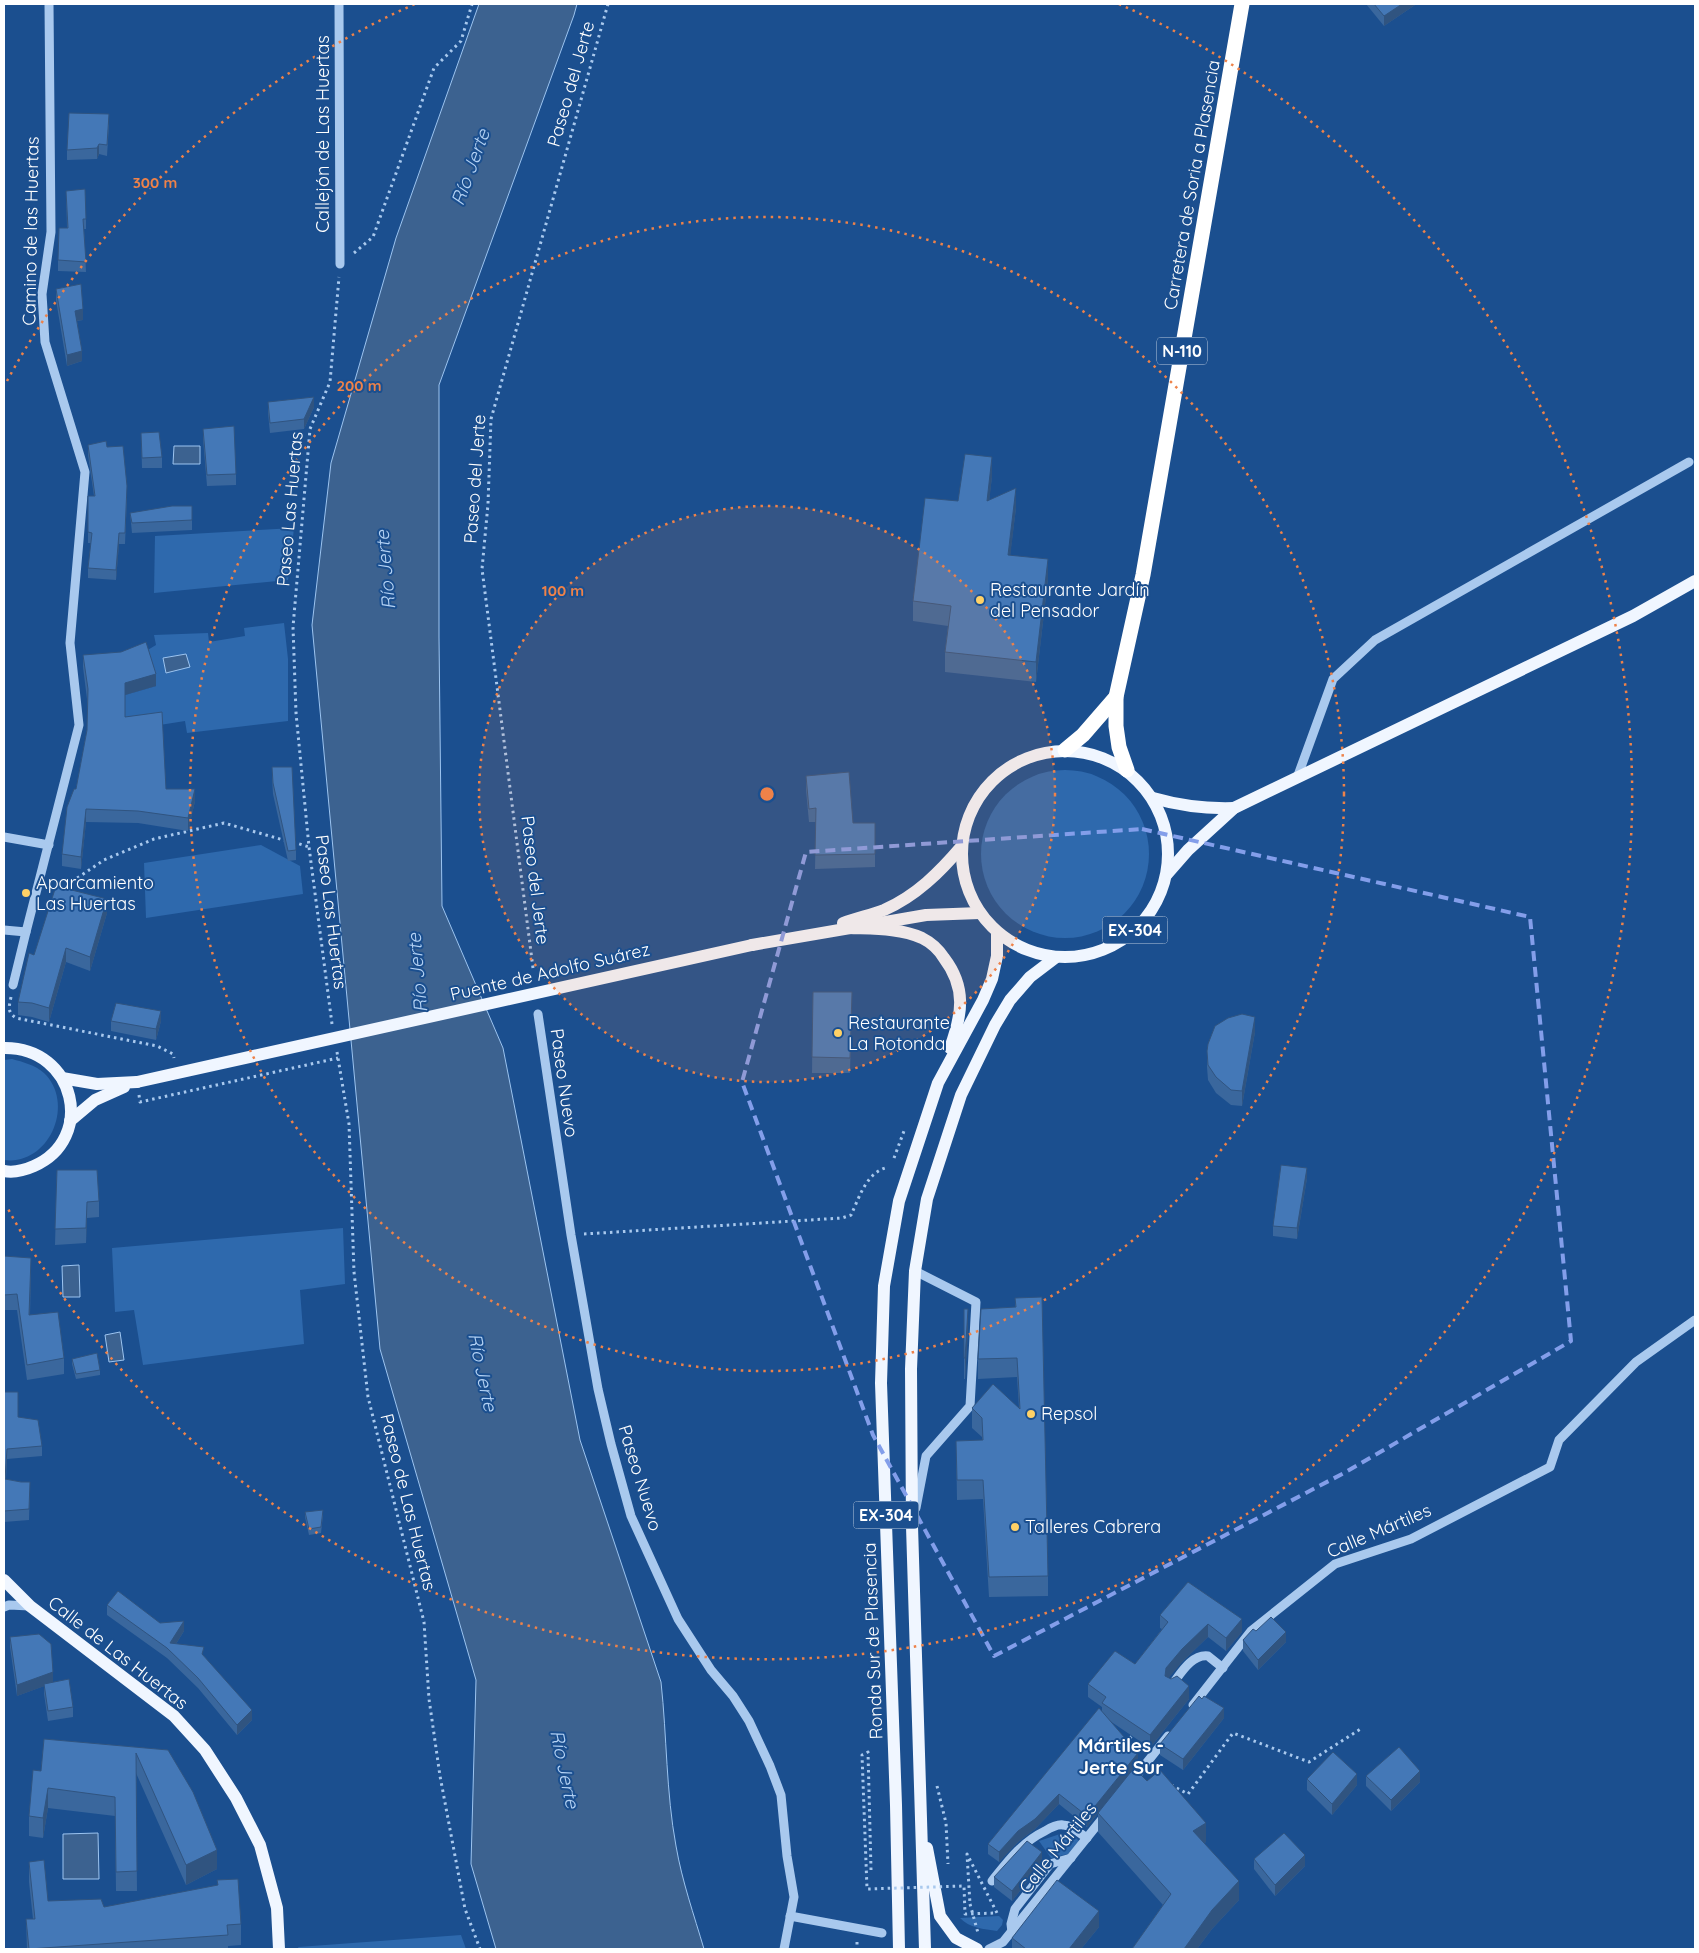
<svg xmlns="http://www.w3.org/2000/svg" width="1699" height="1953" font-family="Quicksand,sans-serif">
  <rect width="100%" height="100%" fill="#1b4f8f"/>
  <!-- green -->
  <g fill="#2e69ad">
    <polygon points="294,528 288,580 154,593 155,536"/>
    <polygon points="284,623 288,659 288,721 187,733 185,721 147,727 125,741 125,695 156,686 146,651 156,645 154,635 208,633 209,642 245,636 244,628"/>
    <circle cx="1065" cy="854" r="84"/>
    <polygon points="261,845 300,866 303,894 146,918 144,863"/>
    <path d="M12,1059C23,1062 35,1065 44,1073C76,1104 49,1166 4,1160V1060Z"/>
    <polygon points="343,1228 345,1284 300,1290 304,1344 143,1365 134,1310 115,1312 112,1248"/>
    <polygon points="1067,1833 1073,1835 1079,1841 1068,1854 1051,1858 1039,1841 1060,1834"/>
    <path d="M999,1916L1003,1920L1002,1925L997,1931C984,1929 969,1928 960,1918Z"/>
    <polygon points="461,1935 466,1949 299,1949 298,1947 312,1946"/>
  </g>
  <!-- water -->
  <g fill="#3c6290" stroke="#9cc4f0">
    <path d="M479,4H577L574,15L439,385V637L442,906L503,1048L580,1440L661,1682C667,1737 666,1792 676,1846C682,1881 694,1915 704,1949H496L471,1864L476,1680L380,1349L312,625L331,463L396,238Z"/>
    <polygon points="174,446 200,446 200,464 173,464"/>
    <polygon points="186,654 190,667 166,673 163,658"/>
    <polygon points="79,1265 80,1297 63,1297 62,1266"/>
    <polygon points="120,1332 124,1360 109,1362 105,1335"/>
    <polygon points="98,1833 99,1879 63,1879 63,1834"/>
  </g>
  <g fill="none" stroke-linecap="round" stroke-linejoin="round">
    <!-- path -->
    <g stroke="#a9c9ee" stroke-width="3" stroke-dasharray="2.5 4" stroke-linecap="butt">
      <polyline points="354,253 373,237 434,68 461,41 472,4"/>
      <polyline points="293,842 309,847"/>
      <polyline points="61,889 104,860 154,839 224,823 287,841"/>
      <polyline points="533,968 482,569 488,504 491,419 608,4"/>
      <path d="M11,997C9,1007 7,1012 16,1018L157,1046L173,1054L174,1058"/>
      <polyline points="332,1024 309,847 296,713 293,627 310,429 330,382 339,277"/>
      <polyline points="337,1052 349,1124 354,1272 368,1397 424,1622 429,1699 440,1776 465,1909 480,1949"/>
      <polyline points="139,1095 140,1102 338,1058"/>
      <polyline points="894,1158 904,1131"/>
      <path d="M584,1234L842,1218L851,1215C859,1198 866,1174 885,1168"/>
      <polyline points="1125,1743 1135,1733"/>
      <polyline points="1171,1785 1188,1794 1233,1733 1309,1762 1362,1728"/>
      <polyline points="937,1786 946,1823 948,1864"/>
      <polyline points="970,1904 978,1933"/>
      <polyline points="857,1942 857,1949"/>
    </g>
    <!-- minor -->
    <g stroke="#a9c9ee" stroke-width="9">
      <polyline points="339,4 340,264"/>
      <polyline points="1297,778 1333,679 1375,640 1689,462"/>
      <polyline points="4,837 49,845"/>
      <polyline points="4,930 26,932 79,725 70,643 85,472 45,342 42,294 51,232 49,4"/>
      <polyline points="13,985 26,932"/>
      <polyline points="538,1014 571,1235 598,1389 611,1444 631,1516 678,1619 711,1670 733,1696 749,1721 770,1766 781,1795 787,1856 794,1897 784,1949"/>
      <polyline points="915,1271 976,1302 970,1406 926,1456 916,1508"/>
      <polyline points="4,1607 9,1605 30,1606"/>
      <path d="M1171,1686C1180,1675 1191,1654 1208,1656L1223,1668"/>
      <polyline points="1193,1705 1251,1631 1335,1564 1411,1539 1550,1467 1559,1440 1636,1362 1695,1320"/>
      <polyline points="1132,1781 1168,1736"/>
      <path d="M992,1881C1008,1861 1022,1842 1045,1831C1050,1828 1057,1824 1063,1825C1072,1825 1080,1834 1087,1838"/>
      <polyline points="790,1916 882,1933"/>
      <polyline points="1012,1932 1011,1924 1015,1909 1050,1864 1071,1858"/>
      <polyline points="989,1949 1003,1942 1106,1814"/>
    </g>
    <!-- major -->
    <g stroke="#f0f6ff" stroke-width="12">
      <circle cx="1065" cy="854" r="103"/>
      <path d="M1153,798C1181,806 1204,809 1234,808"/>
      <polyline points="1167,874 1188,850 1234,808 1633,616 1695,581"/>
      <path d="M843,923C856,918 871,915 884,910C916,896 940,872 962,846"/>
      <path d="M849,928C873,929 900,928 922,938C930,942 939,950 944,958C967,988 962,1015 950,1048"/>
      <polyline points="752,945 926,915 980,913"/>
      <path d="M4,1048C76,1047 96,1139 34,1166C25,1170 14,1173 4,1171"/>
      <polyline points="62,1078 97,1084 137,1082"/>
      <polyline points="70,1121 95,1100 124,1087"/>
      <polyline points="4,1580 30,1606 174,1716 205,1750 236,1798 260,1845 277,1908 279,1949"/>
      <polyline points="927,1848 940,1916 956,1938 977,1949"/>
      <polyline points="899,1949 896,1805 881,1383 884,1286 899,1201 938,1083 983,1000 992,979 997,956 997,933"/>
      <polyline points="925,1949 912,1526 911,1369 915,1271 927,1199 961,1095 995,1025 1010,1000 1030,977 1055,958"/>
    </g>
    <!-- highway -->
    <g stroke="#fff" stroke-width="15">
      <polyline points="1065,750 1083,735 1116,697"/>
      <polyline points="1127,770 1119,747 1116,726 1116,697 1143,575 1242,4"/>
    </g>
    <!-- path-bridge -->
    <polyline stroke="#a9c9ee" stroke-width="3" stroke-dasharray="2.5 4" stroke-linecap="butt" points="871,1870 868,1752 862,1755 867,1889 964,1886 965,1914 997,1913 967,1854 970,1904"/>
    <!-- major-bridge -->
    <polyline stroke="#f0f6ff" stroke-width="12" points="137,1082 752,945"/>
  </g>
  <!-- wall -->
  <g fill="#3a679d">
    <polygon points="1366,4 1415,4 1415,5 1384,26"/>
    <polygon points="109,124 107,156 99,154 97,159 67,160 67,150"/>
    <polygon points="66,191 86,219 86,229 84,229 86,272 58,271 58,260 67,228"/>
    <polygon points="56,289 83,320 77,321 82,361 67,366 56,300"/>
    <polygon points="268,402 314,407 304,429 270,433 268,413"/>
    <polygon points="203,429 236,474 236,485 207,486 203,439"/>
    <polygon points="141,433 162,457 162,468 142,468"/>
    <polygon points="88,445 107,447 127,496 125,544 119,544 116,580 88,578 88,568 91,543 88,543 88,496 94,496 88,455"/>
    <polygon points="992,477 989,500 1016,508 1010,555 1048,579 1036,682 945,672 945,652 948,626 913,621 913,601 958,501"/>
    <polygon points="192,506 192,530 132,533 130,513"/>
    <polygon points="83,655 156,686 125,695 125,717 166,789 195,801 188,831 138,823 86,822 81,869 62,866 62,854 76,789 87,730 87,699 83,667"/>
    <polygon points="272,767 296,850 296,860 288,861 273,794 272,777"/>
    <polygon points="806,776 853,823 875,823 875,867 815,869 816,822 809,822 806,790"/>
    <polygon points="107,913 90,971 66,962 49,1022 32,1017 18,1015 18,1002 34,955"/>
    <polygon points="813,992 852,992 850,1073 812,1073"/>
    <polygon points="111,1021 161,1021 156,1040 111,1031"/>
    <polygon points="1255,1032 1242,1106 1231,1105 1216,1093 1208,1080 1207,1067 1207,1051"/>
    <polygon points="57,1170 99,1201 99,1217 87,1218 86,1243 55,1245"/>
    <polygon points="1307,1178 1297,1239 1273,1236 1273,1226"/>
    <polygon points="4,1256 31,1273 30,1315 64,1358 64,1374 27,1380 17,1310 4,1310"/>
    <polygon points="1015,1298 1048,1576 1048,1596 989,1597 983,1499 957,1500 956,1441 982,1440 982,1437 972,1428 972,1408 1019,1408 1017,1377 978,1379 978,1359 1015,1307"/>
    <polygon points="964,1309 968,1329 965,1379 964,1379"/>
    <polygon points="72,1359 100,1370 100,1375 76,1379 72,1364"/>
    <polygon points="4,1392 18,1417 42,1446 42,1456 7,1459 6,1479 21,1482 30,1482 29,1520 4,1522"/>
    <polygon points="305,1512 323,1515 321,1533 309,1535 305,1517"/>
    <polygon points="1188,1582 1242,1632 1226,1651 1208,1637 1182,1662 1168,1678 1189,1699 1150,1748 1110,1721 1138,1763 1087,1827 1059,1804 1035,1829 1018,1842 999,1862 988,1854 988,1844 1102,1711 1102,1707 1088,1697 1088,1684 1135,1664 1162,1629 1160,1628 1160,1615"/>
    <polygon points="107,1605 184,1631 176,1644 204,1656 252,1720 237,1735 198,1688 167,1658 107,1615"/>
    <polygon points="1256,1631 1286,1642 1258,1670 1243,1651 1243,1640"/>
    <polygon points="10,1637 53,1682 73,1707 73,1717 48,1721 44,1694 44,1686 17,1696 10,1647"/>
    <polygon points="1224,1718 1183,1770 1160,1755 1160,1744"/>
    <polygon points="44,1739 168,1750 217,1869 186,1885 136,1773 137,1891 116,1891 115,1816 48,1808 43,1838 29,1836 29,1816 41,1771"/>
    <polygon points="1366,1776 1420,1782 1391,1811 1366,1786"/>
    <polygon points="1307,1779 1357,1785 1332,1815 1307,1790"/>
    <polygon points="1098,1813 1206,1842 1204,1843 1239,1900 1212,1929 1197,1949 1132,1949 1163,1905 1098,1832"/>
    <polygon points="1254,1859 1305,1866 1275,1896 1254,1869"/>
    <polygon points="29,1862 48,1901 104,1907 241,1924 241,1945 228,1946 228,1949 27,1949 26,1919 33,1919 29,1882"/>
    <polygon points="1042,1863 1012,1901 994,1887 994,1877"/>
    <polygon points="1099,1927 1081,1949 1012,1949 1012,1938"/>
  </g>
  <!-- shaded-wall -->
  <g fill="#305480">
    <polygon points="1402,4 1415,4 1415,5 1384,26 1384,16"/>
    <polygon points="99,144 99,154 97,159 97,148"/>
    <polygon points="83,309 83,320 75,321 75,311"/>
    <polygon points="82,351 82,361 67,366 67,355"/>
    <polygon points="314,397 314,407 304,429 304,419"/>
    <polygon points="992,457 992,477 987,521 987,501"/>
    <polygon points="1016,488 1016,508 1008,575 1008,555"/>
    <polygon points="119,533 119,544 116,580 116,570"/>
    <polygon points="1048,559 1048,579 1036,682 1036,662"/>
    <polygon points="156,674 156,686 125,695 125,683"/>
    <polygon points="195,789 195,801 188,831 188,818"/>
    <polygon points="86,809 86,822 81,869 81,857"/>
    <polygon points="107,899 107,913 90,971 90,957"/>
    <polygon points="66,948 66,962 49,1022 49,1008"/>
    <polygon points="161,1011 161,1021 156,1040 156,1029"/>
    <polygon points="1255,1017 1255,1032 1242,1106 1242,1091"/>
    <polygon points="1307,1168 1307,1178 1297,1239 1297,1228"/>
    <polygon points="87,1202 87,1218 86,1243 86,1228"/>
    <polygon points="31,1258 31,1273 29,1331 29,1315"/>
    <polygon points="968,1309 968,1329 965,1379 965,1358"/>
    <polygon points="1242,1619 1242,1632 1226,1651 1226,1638"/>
    <polygon points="184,1621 184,1631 171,1652 170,1643"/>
    <polygon points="1208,1624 1208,1637 1182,1662 1166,1681 1165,1676 1166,1668 1182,1649"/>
    <polygon points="1286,1632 1286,1642 1258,1670 1258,1660"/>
    <polygon points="53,1672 53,1683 17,1696 17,1685"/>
    <polygon points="1189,1686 1189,1699 1150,1748 1150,1735"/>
    <polygon points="1224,1708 1224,1718 1183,1770 1183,1759"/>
    <polygon points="252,1710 252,1720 237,1735 237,1725"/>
    <polygon points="1138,1753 1138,1763 1087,1827 1087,1816"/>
    <polygon points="1420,1771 1420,1782 1391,1811 1391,1800"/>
    <polygon points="1357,1774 1357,1785 1332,1815 1332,1804"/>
    <polygon points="48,1788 48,1808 43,1838 43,1818"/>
    <polygon points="1059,1794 1059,1804 1035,1829 1018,1842 999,1862 999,1852 1018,1831"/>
    <polygon points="1206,1823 1206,1842 1193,1851 1193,1831"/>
    <polygon points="217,1850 217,1869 186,1885 186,1865"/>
    <polygon points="1042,1852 1042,1863 1012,1901 1012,1891"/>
    <polygon points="1305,1855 1305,1866 1275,1896 1275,1885"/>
    <polygon points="1239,1881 1239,1900 1212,1929 1197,1949 1184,1949 1212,1910"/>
    <polygon points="1099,1911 1099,1927 1081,1949 1069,1949"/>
  </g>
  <!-- building -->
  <g fill="#4478b7" stroke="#305480">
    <polygon points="1374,4 1402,4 1384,16"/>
    <polygon points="69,113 109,114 107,145 99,144 97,148 67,150"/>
    <polygon points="85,189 86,219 83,219 86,262 58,260 59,228 68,228 66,191"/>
    <polygon points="81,284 83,309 75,311 82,351 67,355 56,289"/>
    <polygon points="314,397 304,419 270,423 268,402"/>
    <polygon points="234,426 236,474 207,475 203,429"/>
    <polygon points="159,432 162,457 142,458 141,433"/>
    <polygon points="106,441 107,447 123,446 127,486 125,533 119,533 116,570 88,568 92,533 88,532 88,496 95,496 88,445"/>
    <polygon points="965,454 992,457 987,501 1016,488 1008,555 1048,559 1036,662 945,652 951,606 913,601 925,498 958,501"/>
    <polygon points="172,506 192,506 192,520 132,523 130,513"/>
    <polygon points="146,642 156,674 125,683 125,717 162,712 166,789 195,789 188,818 138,811 86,809 81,857 62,854 67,807 74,789 76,789 87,730 88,689 83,655 121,652"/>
    <polygon points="272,767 292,767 296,850 288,851 273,783"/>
    <polygon points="849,772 853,823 875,823 875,854 815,855 816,808 809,809 806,776"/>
    <polygon points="56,886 107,899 90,957 66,948 49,1008 32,1003 18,1002 29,953 34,955"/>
    <polygon points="813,992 852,992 850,1058 812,1057"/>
    <polygon points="116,1003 161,1011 156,1029 111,1021"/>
    <polygon points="1242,1014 1255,1017 1242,1091 1231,1090 1216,1077 1208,1065 1207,1051 1208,1044 1215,1026 1228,1018"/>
    <polygon points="1281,1165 1307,1168 1297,1228 1273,1226"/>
    <polygon points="57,1170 97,1170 99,1201 87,1202 86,1228 55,1229"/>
    <polygon points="4,1256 31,1258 29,1315 58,1312 64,1358 27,1365 17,1294 4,1295"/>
    <polygon points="1042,1297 1048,1576 989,1577 983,1480 957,1480 956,1441 983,1440 982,1418 972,1408 993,1384 1020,1409 1017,1358 978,1359 981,1309 1016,1307 1015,1298"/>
    <polygon points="964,1309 968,1309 965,1358 964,1358"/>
    <polygon points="97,1353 100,1370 76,1374 72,1359"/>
    <polygon points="4,1392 18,1392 18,1417 38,1420 42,1446 7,1449 5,1479 21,1482 30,1482 29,1509 4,1511"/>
    <polygon points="323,1510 321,1527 309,1529 305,1512"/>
    <polygon points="1188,1582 1242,1619 1226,1638 1208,1624 1182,1649 1166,1668 1165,1676 1171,1679 1177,1676 1189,1686 1150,1735 1102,1703 1106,1697 1088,1684 1115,1651 1135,1664 1168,1622 1160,1615"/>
    <polygon points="118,1591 160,1623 184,1621 170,1643 204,1647 202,1654 252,1710 237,1725 198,1678 167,1648 107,1605"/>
    <polygon points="1271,1617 1286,1632 1258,1660 1243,1640 1253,1629 1256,1631"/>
    <polygon points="39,1634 51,1644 53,1672 17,1685 10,1637"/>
    <polygon points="69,1679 73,1707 48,1711 44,1684"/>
    <polygon points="1199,1696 1202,1699 1204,1696 1224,1708 1183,1759 1160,1744"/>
    <polygon points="1099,1708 1138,1753 1087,1816 1059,1794 1035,1819 1018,1831 999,1852 988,1844"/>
    <polygon points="44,1739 168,1750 193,1792 217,1850 186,1865 136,1753 137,1871 116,1872 115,1797 48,1788 43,1818 29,1816 33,1770 41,1771"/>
    <polygon points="1399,1747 1420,1771 1391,1800 1366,1776"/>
    <polygon points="1333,1752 1357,1774 1332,1804 1307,1779"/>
    <polygon points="1134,1768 1147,1781 1160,1770 1206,1823 1193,1831 1239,1881 1212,1910 1184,1949 1132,1949 1171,1894 1098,1813"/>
    <polygon points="1284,1833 1305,1855 1275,1885 1254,1859"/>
    <polygon points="1027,1841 1042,1852 1012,1891 994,1877"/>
    <polygon points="44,1860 48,1901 101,1899 104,1907 218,1885 217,1880 238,1879 241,1924 227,1925 228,1935 29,1949 26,1919 35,1919 29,1862"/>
    <polygon points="1057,1880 1099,1911 1069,1949 1026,1949 1012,1938"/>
  </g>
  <!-- marked area -->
  <path fill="none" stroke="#839eea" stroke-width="4" stroke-dasharray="10 6" stroke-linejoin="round" d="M1142,829L1530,917L1571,1341L1344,1473L994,1656L873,1435L742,1082L806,852Z"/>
  <!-- distance rings -->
  <circle cx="767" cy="794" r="288" fill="#ee8249" fill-opacity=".12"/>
  <g fill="none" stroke="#ee8249" stroke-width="2.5" stroke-dasharray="2.5 5">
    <circle cx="767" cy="794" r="288"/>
    <circle cx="767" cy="794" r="577"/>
    <path d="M7 381A865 865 0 0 1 415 4M1119 4A865 865 0 1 1 7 1207"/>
  </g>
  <!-- markers -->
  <g fill="#ffd166" stroke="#1b4f8f" stroke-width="2">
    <circle cx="980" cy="600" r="5"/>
    <circle cx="26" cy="893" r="5"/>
    <circle cx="838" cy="1033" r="5"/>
    <circle cx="1031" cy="1414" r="5"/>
    <circle cx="1015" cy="1527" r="5"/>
  </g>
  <g text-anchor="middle" stroke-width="4" stroke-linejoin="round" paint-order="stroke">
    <!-- shield labels -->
    <g fill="#1b4f8f" stroke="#bbcadd" stroke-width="1">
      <rect x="1157" y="337.5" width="50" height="27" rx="4"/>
      <rect x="1102.5" y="916.5" width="65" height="27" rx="4"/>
      <rect x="853.5" y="1501.5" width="65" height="27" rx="4"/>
    </g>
    <g font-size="16" font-weight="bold" fill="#fff">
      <text x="1182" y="357">N-110</text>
      <text x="1135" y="936">EX-304</text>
      <text x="886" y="1521">EX-304</text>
    </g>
    <!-- street labels -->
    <g font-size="18" fill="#fff" stroke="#1b4f8f">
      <text transform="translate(571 84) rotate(-74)" y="6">Paseo del Jerte</text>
      <text transform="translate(323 134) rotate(-90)" y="6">Callejón de Las Huertas</text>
      <text transform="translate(1192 185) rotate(-80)" y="6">Carretera de Soria a Plasencia</text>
      <text transform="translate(31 231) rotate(-89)" y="6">Camino de las Huertas</text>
      <text transform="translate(475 479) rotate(-86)" y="6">Paseo del Jerte</text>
      <text transform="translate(290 509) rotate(-85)" y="6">Paseo Las Huertas</text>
      <text transform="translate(535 880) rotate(83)" y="6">Paseo del Jerte</text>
      <text transform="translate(331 912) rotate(83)" y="6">Paseo Las Huertas</text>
      <text transform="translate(550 972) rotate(-13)" y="6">Puente de Adolfo Suárez</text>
      <text transform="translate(564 1083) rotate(82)" y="6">Paseo Nuevo</text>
      <text transform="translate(640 1478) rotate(73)" y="6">Paseo Nuevo</text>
      <text transform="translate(408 1502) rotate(76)" y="6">Paseo de Las Huertas</text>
      <text transform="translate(1379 1531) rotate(-23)" y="6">Calle Mártiles</text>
      <text transform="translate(873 1641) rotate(-92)" y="6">Ronda Sur de Plasencia</text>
      <text transform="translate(118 1653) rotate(38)" y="6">Calle de Las Huertas</text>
      <text transform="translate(1058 1848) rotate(-51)" y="6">Calle Mártiles</text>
    </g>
    <!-- poi labels -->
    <g font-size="18" fill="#fff" stroke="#1b4f8f" text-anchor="start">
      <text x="990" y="596">Restaurante Jardín<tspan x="990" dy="21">del Pensador</tspan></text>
      <text x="36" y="889">Aparcamiento<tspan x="36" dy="21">Las Huertas</tspan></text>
      <text x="848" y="1029">Restaurante<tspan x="848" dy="21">La Rotonda</tspan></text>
      <text x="1041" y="1420">Repsol</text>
      <text x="1025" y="1533">Talleres Cabrera</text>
    </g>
    <!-- water labels -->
    <g font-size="19" font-style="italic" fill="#b5d3f5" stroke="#1b4f8f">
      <text transform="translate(470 167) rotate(-70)" y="7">Río Jerte</text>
      <text transform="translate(385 570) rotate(-95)" y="7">Río Jerte</text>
      <text transform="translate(417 973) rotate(-95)" y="7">Río Jerte</text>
      <text transform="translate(483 1372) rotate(78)" y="7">Río Jerte</text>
      <text transform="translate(565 1769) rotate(78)" y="7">Río Jerte</text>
    </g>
    <!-- neighbourhood labels -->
    <g font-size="19" font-weight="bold" fill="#fff" stroke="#1b4f8f">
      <text x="1121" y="1752">Mártiles -<tspan x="1121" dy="22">Jerte Sur</tspan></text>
    </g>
  </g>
  <circle cx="767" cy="794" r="8" fill="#ee8249" stroke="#1b4f8f" stroke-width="2.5"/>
  <g font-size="15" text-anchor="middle" font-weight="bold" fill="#ee8249" stroke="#1b4f8f" stroke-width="4" stroke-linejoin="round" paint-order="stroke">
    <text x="155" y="188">300 m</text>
    <text x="359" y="391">200 m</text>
    <text x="563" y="596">100 m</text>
  </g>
  <!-- border -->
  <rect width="1699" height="1953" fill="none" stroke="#ffffff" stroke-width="10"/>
</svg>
